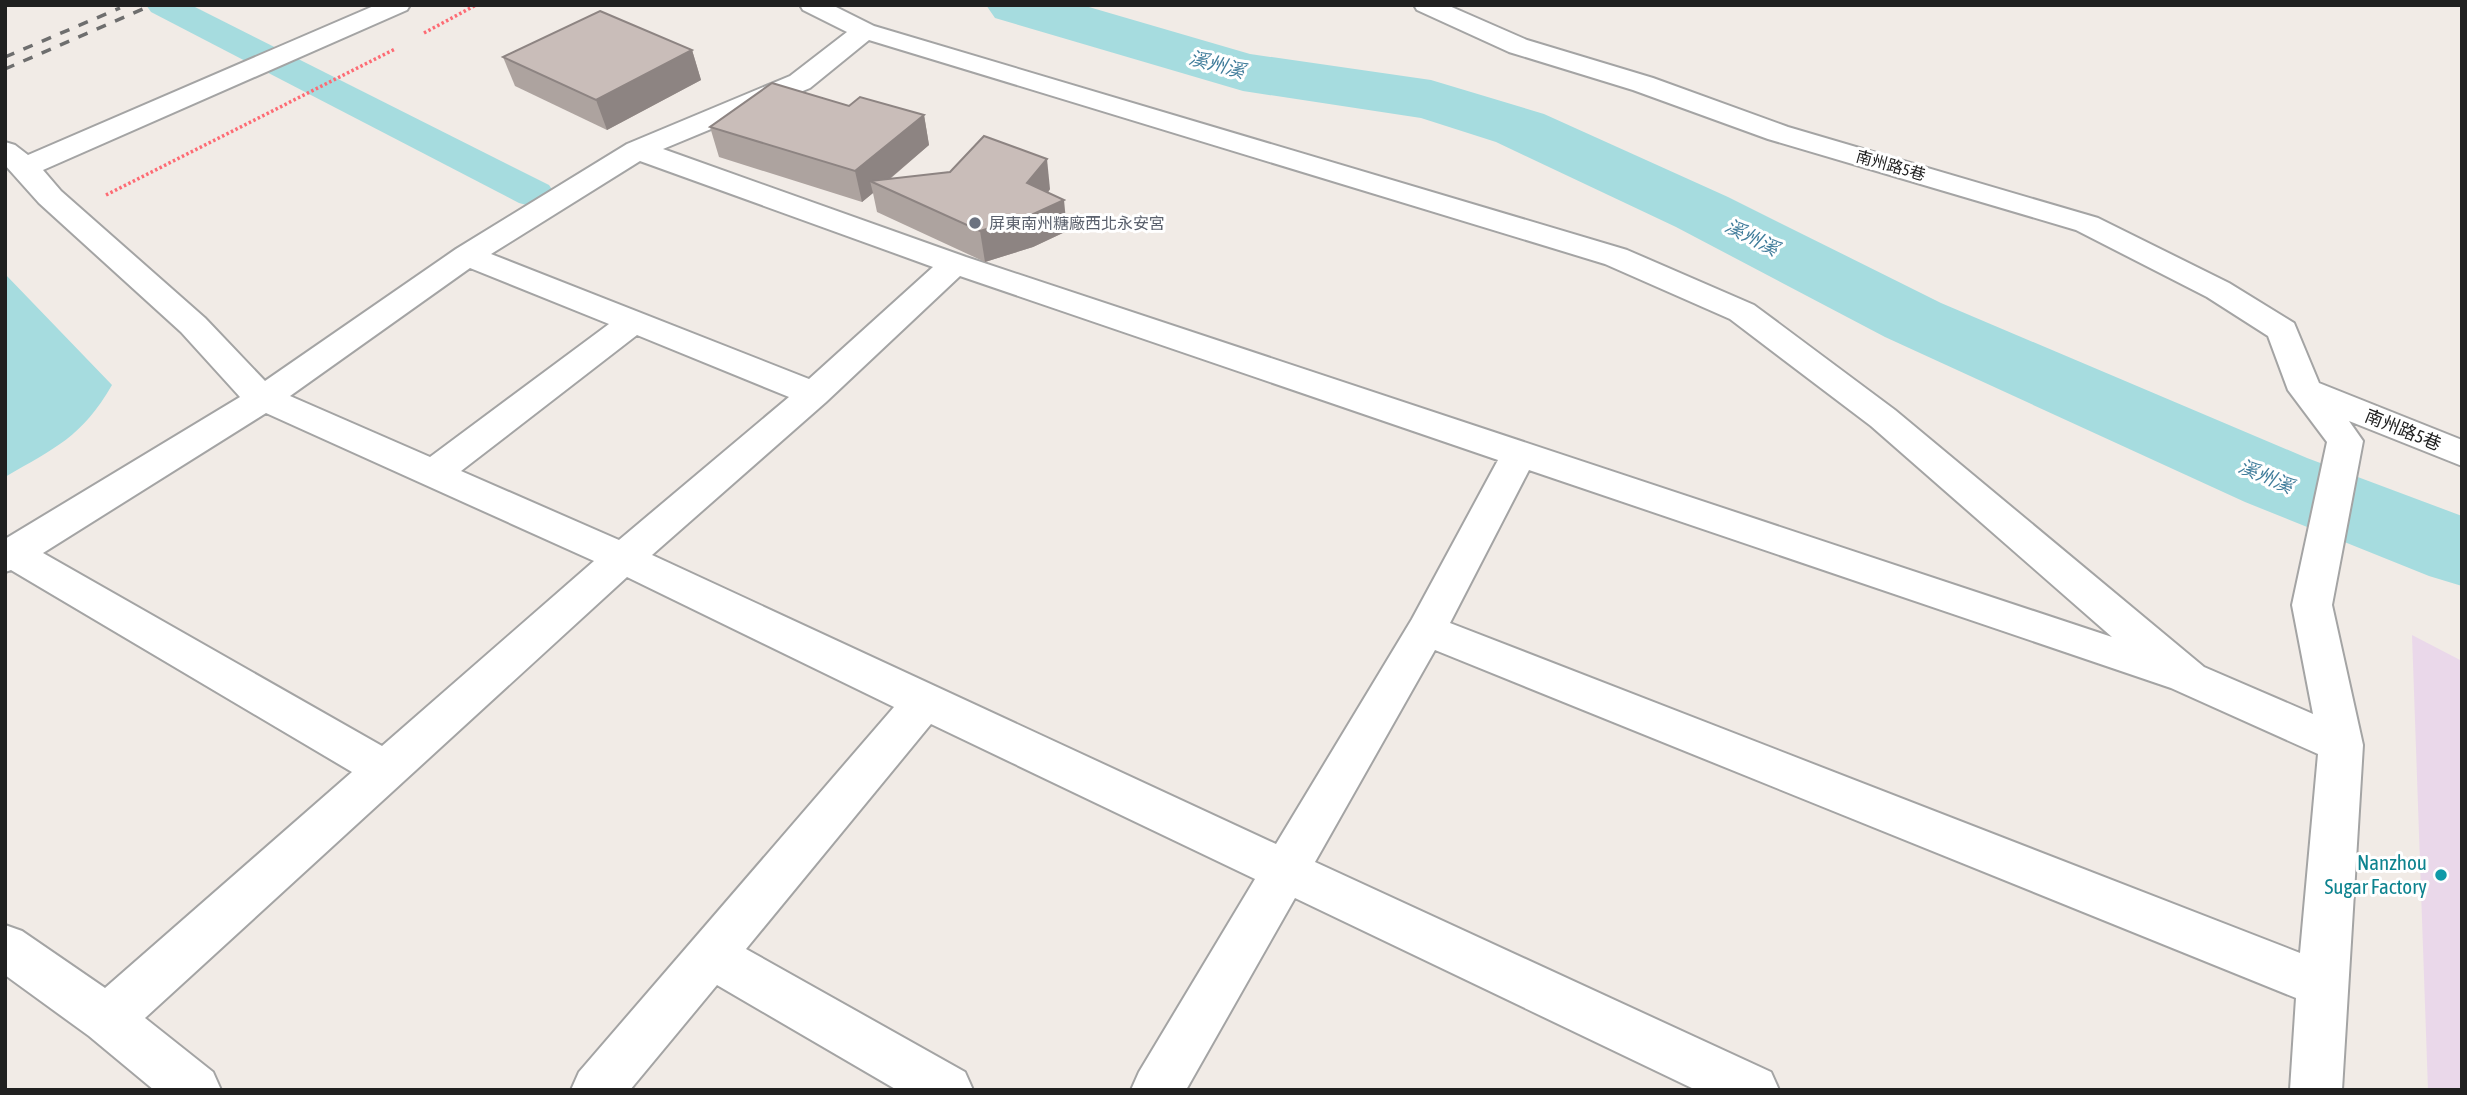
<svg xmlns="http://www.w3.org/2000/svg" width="2467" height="1095" font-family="'Asap Condensed','Noto Sans TC',sans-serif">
  <rect width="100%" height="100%" fill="#f1ebe6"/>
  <!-- industrial -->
  <polygon fill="#ead8ea" points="2412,635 2462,661 2462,1090 2428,1090"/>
  <!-- water -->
  <path fill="#a6dcdf" d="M5,274L112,385C82,437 55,448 5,477Z"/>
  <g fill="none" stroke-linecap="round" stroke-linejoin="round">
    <!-- canal -->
    <polygon fill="#a6dcdf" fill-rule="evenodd" points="146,5 191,5 549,185 555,194 549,203 534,207 519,203 151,12"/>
    <!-- river -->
    <polygon fill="#a6dcdf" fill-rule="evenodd" points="986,5 1082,5 1250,54 1431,80 1544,114 1728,197 1941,303 2307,458 2462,516 2462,586 2429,576 2245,502 1885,337 1676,227 1496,142 1421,118 1243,91 995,18"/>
    <defs>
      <path id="minor" d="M376,5H410L407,10L43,170L61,191L205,318L265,381L456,249L627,144L790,76L847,32L803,10L800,5H832L874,26L1627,250L1754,305L1895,410L2204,667L2313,714L2292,605L2327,442L2288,390L2268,336L2207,297L2076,230L1768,139L1633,90L1509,52L1417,10L1414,5H1447L1527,40L1653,78L1788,127L2098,218L2229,283L2294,323L2319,383L2462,440V466L2349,421L2363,441L2332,605L2363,745L2342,1090H2290L2296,998L1435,650L1315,862L1771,1072L1779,1090H1696L1295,898L1186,1090H1131L1139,1072L1255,879L931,724L746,949L965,1072L973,1090H897L717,985L630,1090H571L579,1072L894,707L627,577L145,1018L213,1072L221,1090H154L89,1036L5,975V925L22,931L105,988L352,772L11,570L5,572V539L240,397L181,332L39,203L5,165V142L15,145L28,155ZM869,40L1605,264L1730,319L1871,426L2112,637L966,257L663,149L810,88ZM640,161L933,267L809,379L491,254ZM470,268L609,324L430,457L290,396ZM960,276L1498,460L1412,619L1276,844L652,555L826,402ZM637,335L789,397L619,540L461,471ZM266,413L594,561L382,746L43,553ZM1529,470L2171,688L2318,754L2300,953L1450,623Z"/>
    </defs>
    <!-- minor casing -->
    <use href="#minor" stroke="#a4a4a4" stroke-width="4"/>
    <!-- path -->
    <g stroke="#fd6b74" stroke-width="3.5" stroke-dasharray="2.5 2.5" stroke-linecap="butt">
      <polyline points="424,33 476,5"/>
      <polyline points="106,195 395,49"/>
    </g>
    <!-- minor -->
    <use href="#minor" fill="#fff" fill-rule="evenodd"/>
    <!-- rail -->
    <g stroke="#6e6e6e" stroke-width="3.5" stroke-dasharray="10 10" stroke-linecap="butt">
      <polyline points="5,57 120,8"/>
      <polyline points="5,69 152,5"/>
    </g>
  </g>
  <!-- wall -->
  <g fill="#ada39f">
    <polygon points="692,50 701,80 607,130 515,86 503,57"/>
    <polygon points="849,106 924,115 929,145 890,179 1050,189 1048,193 1067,231 1033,247 985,262 877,212 873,193 862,202 719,157 710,127"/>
  </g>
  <!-- shaded-wall -->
  <g fill="#8d8482">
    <polygon points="692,50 701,80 607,130 596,100"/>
    <polygon points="924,115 929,145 881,186 870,181 873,193 862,202 855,171"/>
    <polygon points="1047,159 1050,189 1031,214 1027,183"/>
    <polygon points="1064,200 1067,231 1033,247 985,262 980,231"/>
  </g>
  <!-- building -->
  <g fill="#c9bdb9" stroke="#8d8482" stroke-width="2">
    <polygon points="600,11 692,50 596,100 503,57"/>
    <polygon points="772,83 849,106 860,97 924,115 855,171 710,127"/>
    <polygon points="984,136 1047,159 1027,183 1064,200 1029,216 980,231 870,181 950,172"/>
  </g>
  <!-- markers -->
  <circle fill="#6b7280" stroke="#fff" stroke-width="2.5" cx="975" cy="223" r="7"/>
  <circle fill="#0f9aa8" stroke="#fff" stroke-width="2.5" cx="2441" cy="875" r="7"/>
  <g text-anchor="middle" stroke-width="6" stroke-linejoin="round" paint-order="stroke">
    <!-- far-street labels -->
    <g font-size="16" fill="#202020" stroke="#fff">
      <text transform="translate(1891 165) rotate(16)" y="6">南州路5巷</text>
    </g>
    <!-- far-worship labels -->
    <g font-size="16" fill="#5b616d" stroke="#fff" text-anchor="start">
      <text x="989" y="229">屏東南州糖廠西北永安宮</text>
    </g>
    <!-- street labels -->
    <g font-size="18" fill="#202020" stroke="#fff">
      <text transform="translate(2403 430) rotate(22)" y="6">南州路5巷</text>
    </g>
    <!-- water labels -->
    <g font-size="19" font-style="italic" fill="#417d9b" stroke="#fff">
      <text transform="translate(1217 64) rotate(15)" y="7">溪州溪</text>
      <text transform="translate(1752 237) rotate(27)" y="7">溪州溪</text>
      <text transform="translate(2266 476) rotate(23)" y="7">溪州溪</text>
    </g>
    <!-- near-culture labels -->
    <g font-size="21" fill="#0d838f" stroke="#fff" text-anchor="end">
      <text x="2427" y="870">Nanzhou<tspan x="2427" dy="24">Sugar Factory</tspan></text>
    </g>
  </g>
  <!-- border -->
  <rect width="2467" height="1095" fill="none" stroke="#202020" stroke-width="14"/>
</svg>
